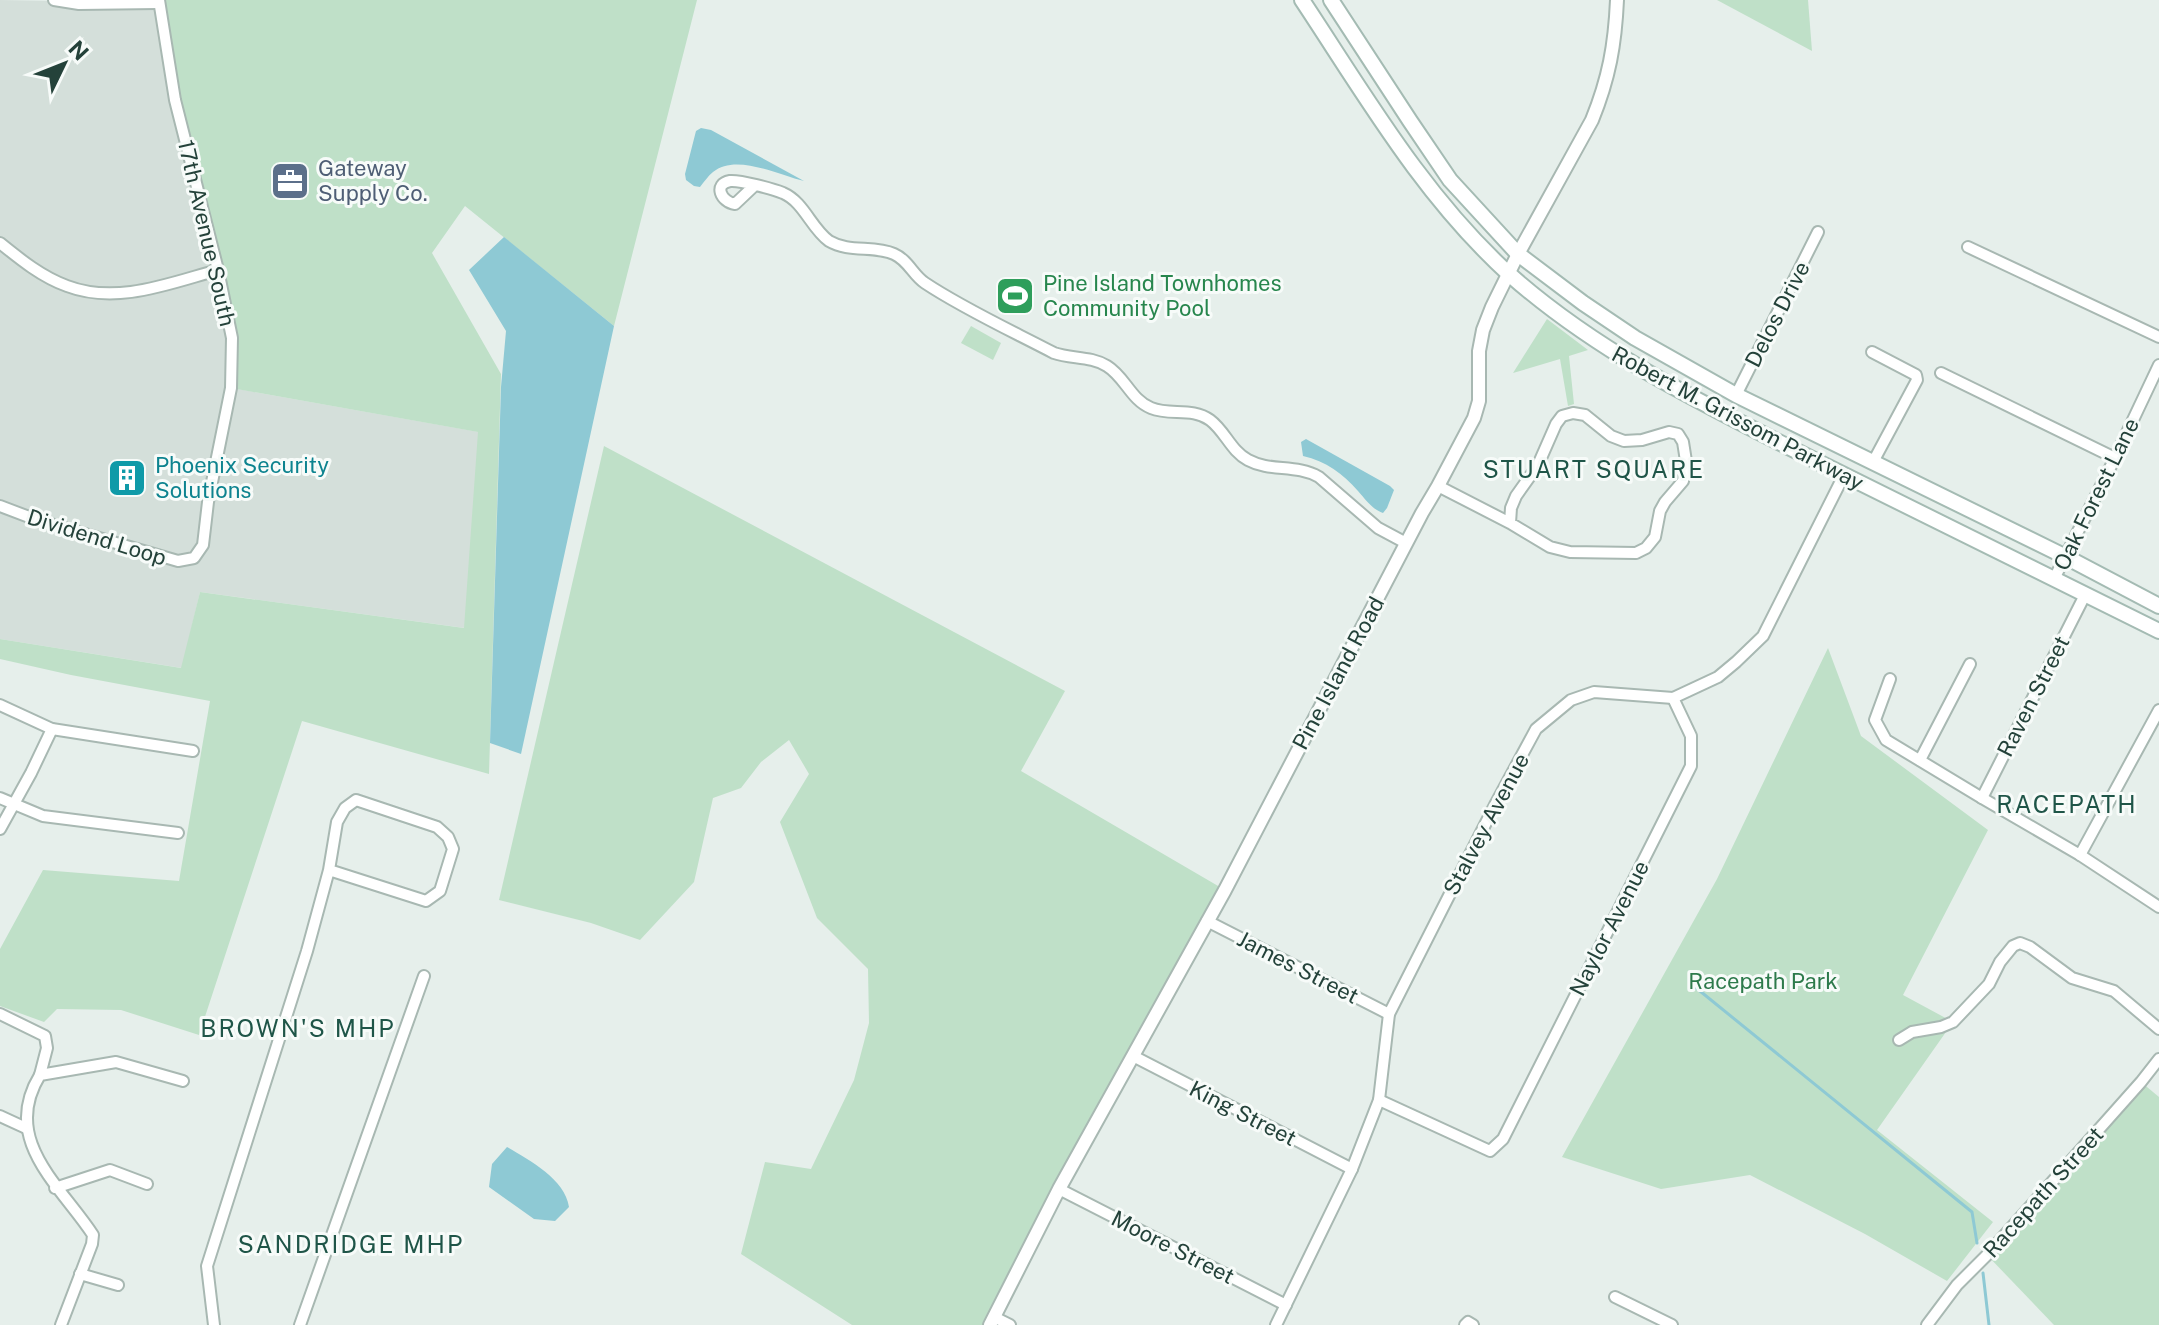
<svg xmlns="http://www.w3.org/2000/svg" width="2159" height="1325" font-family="'Public Sans',sans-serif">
  <rect width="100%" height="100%" fill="#e6efeb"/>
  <!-- built -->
  <polygon fill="#d4dfda" points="0,0 158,3 229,326 232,388 479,432 465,628 200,592 182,668 0,639"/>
  <!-- green -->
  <g fill="#bfe0c8">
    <polygon points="59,0 697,0 614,326 465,206 432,253 501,374 489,774 302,721 199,1035 121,1010 57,1009 44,1022 0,1006 0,949 43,870 179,881 210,701 71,675 0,659 0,639 181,668 200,592 464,628 478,432 231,388 232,338 158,3"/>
    <polygon points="1717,0 1808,0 1812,51"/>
    <polygon points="1547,319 1588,350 1569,356 1574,404 1568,406 1560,359 1513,373"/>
    <polygon points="971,326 1001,343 993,360 961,343"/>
    <polygon points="604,446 1065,691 1021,771 1225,890 990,1325 852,1325 741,1254 765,1162 811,1169 854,1080 869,1023 868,969 817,918 780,822 809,774 789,740 761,762 741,788 713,798 694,882 640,940 591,923 499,900"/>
    <polygon points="1828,648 1861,736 1988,830 1903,995 1953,1022 1877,1130 1993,1222 1947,1281 1865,1234 1750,1175 1661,1189 1562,1157 1717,879"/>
    <polygon points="2141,1082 2159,1097 2159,1325 2054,1325 1987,1255"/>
  </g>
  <!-- water -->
  <g fill="#8ec9d4">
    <path d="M701,128L711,130L804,181C778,175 736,153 713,172C708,176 704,182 700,187L694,186L686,180L685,174L696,131Z"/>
    <polygon points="504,237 614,326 521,754 490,743 501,387 506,331 469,270"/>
    <path d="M1306,439L1390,486L1394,490L1387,508L1383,513C1372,509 1366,500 1358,491C1343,474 1326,461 1303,456L1301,442Z"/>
    <path d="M507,1147C529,1160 565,1179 569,1207L555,1221L534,1219L489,1187L492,1164Z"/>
  </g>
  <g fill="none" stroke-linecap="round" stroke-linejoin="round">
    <!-- stream -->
    <g stroke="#8ec9d4" stroke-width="3">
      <polyline points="1695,987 1972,1212 1977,1243"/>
      <polyline points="1983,1273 1989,1325"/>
    </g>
    <defs>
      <g id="minor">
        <polyline points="54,0 79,4 158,3"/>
        <path d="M754,186L735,204C721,202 713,184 730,181C740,180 773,189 783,193C804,202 811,228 829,241C849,253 874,245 894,254C908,260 913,275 925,283C964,309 1012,331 1054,353C1071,359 1091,356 1107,366C1125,377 1131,400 1151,408C1170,416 1192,407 1210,420C1225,431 1231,451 1248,460C1270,472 1296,464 1319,477L1378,528L1406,543"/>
        <path d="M0,243C21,260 42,277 67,286C117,305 170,283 218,270"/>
        <polyline points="1968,247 2159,337"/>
        <polyline points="1872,352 1916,375 1917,380 1873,462"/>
        <polyline points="1941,373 2115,458"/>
        <polyline points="1736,395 1818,232"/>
        <polyline points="1438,486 1510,523 1550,547 1570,552 1636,553 1646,548 1655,537 1660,511 1665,502 1683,481 1686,461 1683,442 1678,434 1669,432 1642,440 1624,441 1611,436 1585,415 1573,413 1562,416 1556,424 1538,465 1516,496 1511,508 1510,523"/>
        <polyline points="0,506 37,520 178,561 194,558 203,545 208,502 231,388 232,338 218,270 175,100 159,0"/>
        <polyline points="2054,579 2115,458 2159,365"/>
        <polyline points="1890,679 1875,720 1886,740 1982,798 2080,855 2159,907"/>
        <polyline points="0,705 52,729 193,751"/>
        <polyline points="1920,760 1970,664"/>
        <polyline points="0,798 43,816 178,833"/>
        <polyline points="1982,798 2085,595"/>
        <polyline points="0,829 31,773 52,729"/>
        <polyline points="2080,855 2159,710"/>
        <polyline points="1207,921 1389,1014"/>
        <polyline points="0,1014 45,1036 47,1048 40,1075"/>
        <polyline points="1899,1040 1912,1032 1941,1027 1953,1022 1989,984 2000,962 2013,946 2020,943 2030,947 2072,978 2114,991 2159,1029"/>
        <polyline points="1133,1056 1352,1169"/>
        <polyline points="1379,1100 1490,1151 1503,1139 1691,766 1691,736 1673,698"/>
        <polyline points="0,1116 26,1128"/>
        <polyline points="55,1188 110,1170 147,1184"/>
        <polyline points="1059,1189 1286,1305"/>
        <polyline points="80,1274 118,1285"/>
        <polyline points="1615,1297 1672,1325"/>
        <polyline points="994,1317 1010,1325"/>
        <path d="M61,1325L92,1244L93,1235C61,1186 0,1140 40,1075L116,1062L183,1081"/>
        <polyline points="214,1325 207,1266 307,951 329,870 337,822 345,808 356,800 437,827 448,837 453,849 440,891 426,901 329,870"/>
        <polyline points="300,1325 424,976"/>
        <polyline points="1276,1325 1352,1169 1379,1100 1389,1014 1496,803 1536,729 1571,700 1594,692 1673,698 1718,677 1736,662 1763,636 1844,475"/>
        <polyline points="1465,1325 1468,1322 1473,1325"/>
        <polyline points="1927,1325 1957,1285 1987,1255 2141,1082 2159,1059"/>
      </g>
      <path id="tertiary" d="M990,1325L1059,1189L1225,890L1422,513L1438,486L1474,418L1479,401V351L1483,330L1492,307L1518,254L1592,120C1609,78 1615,45 1617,0"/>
      <g id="secondary">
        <path d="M1302,0C1365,95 1423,196 1509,274C1600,355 1710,407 1818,462C1931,519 2045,575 2159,631"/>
        <polyline points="1331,0 1410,121 1450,180 1518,254 1583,303 1635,338 1736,395 2066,557 2159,606"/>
      </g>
    </defs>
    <!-- minor casing -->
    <use href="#minor" stroke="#a8b8b2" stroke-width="14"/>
    <!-- tertiary casing -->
    <use href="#tertiary" stroke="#a8b8b2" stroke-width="16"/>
    <!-- secondary casing -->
    <use href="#secondary" stroke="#a4bbb3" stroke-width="18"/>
    <!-- minor -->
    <use href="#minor" stroke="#fff" stroke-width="10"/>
    <!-- tertiary -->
    <use href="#tertiary" stroke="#fff" stroke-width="12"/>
    <!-- secondary -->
    <use href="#secondary" stroke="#fff" stroke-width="14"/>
  </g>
  <!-- icons -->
  <defs>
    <symbol id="office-square" viewBox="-11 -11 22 22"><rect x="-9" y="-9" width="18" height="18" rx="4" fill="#5c6f8a" stroke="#f7fbf9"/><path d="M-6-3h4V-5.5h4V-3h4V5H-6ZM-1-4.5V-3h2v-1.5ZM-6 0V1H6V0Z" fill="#fff"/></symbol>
    <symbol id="stadium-square" viewBox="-11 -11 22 22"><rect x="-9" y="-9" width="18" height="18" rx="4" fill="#2e9e5b" stroke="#f7fbf9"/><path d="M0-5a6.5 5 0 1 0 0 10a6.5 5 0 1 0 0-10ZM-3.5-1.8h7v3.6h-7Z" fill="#fff"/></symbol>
    <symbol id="building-square" viewBox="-11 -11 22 22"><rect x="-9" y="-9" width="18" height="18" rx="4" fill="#0f9aa8" stroke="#f7fbf9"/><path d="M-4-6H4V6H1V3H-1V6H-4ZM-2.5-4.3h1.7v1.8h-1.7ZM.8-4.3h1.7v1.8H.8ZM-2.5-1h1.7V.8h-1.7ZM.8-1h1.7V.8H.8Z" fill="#fff"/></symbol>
  </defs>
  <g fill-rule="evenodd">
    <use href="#office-square" x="268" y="159" width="44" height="44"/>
    <use href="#stadium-square" x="993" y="274" width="44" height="44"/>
    <use href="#building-square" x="105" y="456" width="44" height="44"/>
  </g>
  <g text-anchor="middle" stroke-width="6" stroke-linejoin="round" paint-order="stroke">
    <!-- service labels -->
    <g font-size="22" fill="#4e5e75" stroke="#f7fbf9" text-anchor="start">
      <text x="318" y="176">Gateway<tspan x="318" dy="25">Supply Co.</tspan></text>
    </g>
    <!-- street labels -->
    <g font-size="22" fill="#24423a" stroke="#f7fbf9">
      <text transform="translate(207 233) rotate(77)" y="8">17th Avenue South</text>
      <text transform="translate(1777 314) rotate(-63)" y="8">Delos Drive</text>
      <text transform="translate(1738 418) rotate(28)" y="8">Robert M. Grissom Parkway</text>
      <text transform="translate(2096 494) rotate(-64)" y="8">Oak Forest Lane</text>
      <text transform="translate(97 537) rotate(17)" y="8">Dividend Loop</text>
      <text transform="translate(1338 673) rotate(-62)" y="8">Pine Island Road</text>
      <text transform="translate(2033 696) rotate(-63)" y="8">Raven Street</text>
      <text transform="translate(1486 824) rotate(-62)" y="8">Stalvey Avenue</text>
      <text transform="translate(1609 928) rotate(-63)" y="8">Naylor Avenue</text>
      <text transform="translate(1298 967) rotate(27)" y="8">James Street</text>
      <text transform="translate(1243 1113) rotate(27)" y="8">King Street</text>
      <text transform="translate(2043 1192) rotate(-48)" y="8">Racepath Street</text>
      <text transform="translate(1173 1247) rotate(27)" y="8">Moore Street</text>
    </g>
    <!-- leisure labels -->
    <g font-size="22" fill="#27864d" stroke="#f7fbf9" text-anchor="start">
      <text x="1043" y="291">Pine Island Townhomes<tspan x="1043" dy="25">Community Pool</tspan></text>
    </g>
    <!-- culture labels -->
    <g font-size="22" fill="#0d838f" stroke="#f7fbf9" text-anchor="start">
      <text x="155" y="473">Phoenix Security<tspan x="155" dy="25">Solutions</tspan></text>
    </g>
    <!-- park labels -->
    <g font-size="22" fill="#2d7a4b" stroke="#f7fbf9">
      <text x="1763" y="989">Racepath Park</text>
    </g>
    <!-- neighbourhood labels -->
    <g font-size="24" letter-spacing="2" fill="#1f5548" stroke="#f7fbf9">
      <text x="1594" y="478">STUART SQUARE</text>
      <text x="2067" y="813">RACEPATH</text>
      <text x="298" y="1037">BROWN'S MHP</text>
      <text x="351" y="1253">SANDRIDGE MHP</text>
    </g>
  </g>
  <!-- north arrow -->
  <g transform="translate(64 64) rotate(47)" stroke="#f7fbf9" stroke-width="6" paint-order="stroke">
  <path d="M0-6L14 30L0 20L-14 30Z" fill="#24423a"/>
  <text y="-12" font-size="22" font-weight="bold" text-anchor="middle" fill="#24423a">N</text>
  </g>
</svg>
